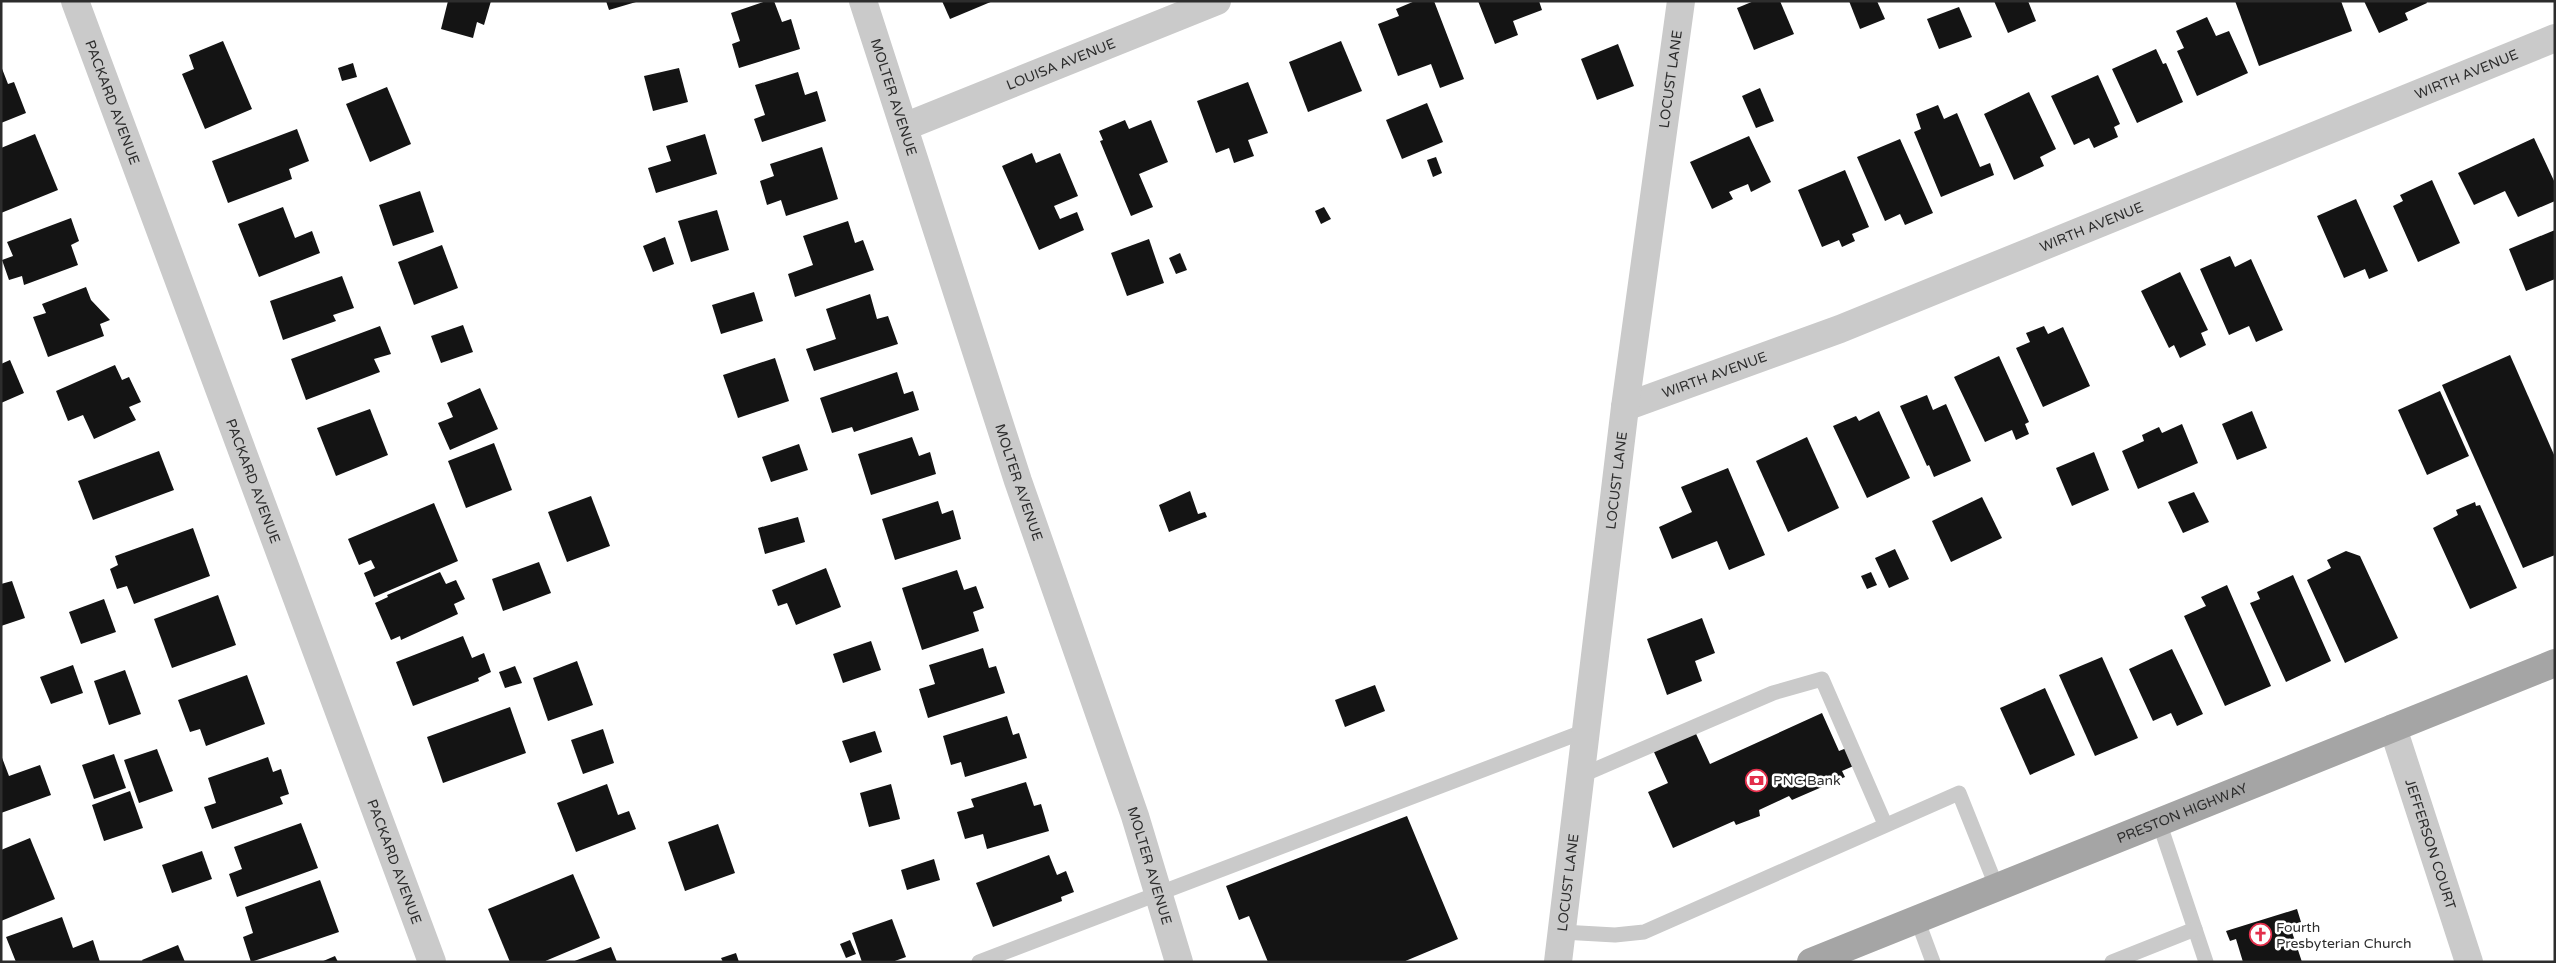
<svg xmlns="http://www.w3.org/2000/svg" width="2556" height="963" font-family="'Varela Round',sans-serif">
  <rect width="100%" height="100%" fill="#fff"/>
  <!-- building -->
  <g fill="#141414">
    <polygon points="448,1 491,1 484,25 477,22 473,38 441,29"/>
    <polygon points="606,1 636,1 636,2 609,10"/>
    <polygon points="766,1 774,1 782,22 791,19 800,49 739,68 732,44 740,41 731,13"/>
    <polygon points="942,1 993,1 950,19"/>
    <polygon points="1415,1 1434,1 1464,79 1440,88 1431,64 1398,76 1378,24 1399,16 1396,9"/>
    <polygon points="1478,1 1539,1 1542,10 1513,21 1518,35 1495,44"/>
    <polygon points="1754,1 1780,1 1794,34 1754,50 1737,8"/>
    <polygon points="1849,1 1877,1 1885,19 1860,29"/>
    <polygon points="1994,1 2028,1 2036,21 2008,33"/>
    <polygon points="2235,1 2341,1 2352,31 2259,66"/>
    <polygon points="2364,1 2426,1 2427,3 2405,13 2408,20 2379,33"/>
    <polygon points="1959,7 1972,37 1939,49 1927,19"/>
    <polygon points="2207,17 2216,36 2229,31 2248,73 2197,96 2177,51 2184,48 2176,31"/>
    <polygon points="223,41 252,109 205,129 182,74 194,69 189,55"/>
    <polygon points="1341,41 1362,91 1308,112 1289,62"/>
    <polygon points="1618,44 1634,86 1597,100 1581,59"/>
    <polygon points="2156,49 2163,64 2166,63 2183,102 2137,123 2112,69"/>
    <polygon points="353,63 357,77 342,81 338,68"/>
    <polygon points="1,66 8,84 14,82 26,113 1,123"/>
    <polygon points="679,68 688,102 653,111 644,76"/>
    <polygon points="798,72 805,95 817,91 826,121 762,142 754,119 765,115 755,85"/>
    <polygon points="2098,75 2120,124 2114,127 2118,137 2094,148 2089,138 2074,145 2051,96"/>
    <polygon points="1248,82 1268,133 1248,140 1254,156 1234,163 1229,148 1216,153 1197,101"/>
    <polygon points="387,87 411,144 370,162 346,104"/>
    <polygon points="1760,88 1774,121 1756,128 1742,96"/>
    <polygon points="2029,92 2056,149 2040,157 2044,166 2014,180 1984,114"/>
    <polygon points="1427,103 1443,142 1402,159 1386,120"/>
    <polygon points="1938,105 1944,119 1957,113 1980,167 1990,163 1994,175 1941,197 1914,132 1921,129 1916,114"/>
    <polygon points="1125,120 1129,129 1151,120 1168,162 1139,174 1153,207 1131,216 1100,141 1103,140 1099,131"/>
    <polygon points="297,129 309,161 289,169 292,179 228,203 212,161"/>
    <polygon points="35,134 58,190 1,213 1,148"/>
    <polygon points="705,134 717,174 656,193 648,168 671,161 666,146"/>
    <polygon points="1749,136 1771,182 1751,192 1748,184 1729,192 1733,199 1712,209 1690,162"/>
    <polygon points="2534,138 2555,183 2555,201 2518,217 2505,191 2474,205 2458,173"/>
    <polygon points="1900,139 1933,213 1905,225 1900,214 1885,221 1857,157"/>
    <polygon points="822,147 838,199 786,216 781,200 767,205 760,181 774,176 770,164"/>
    <polygon points="1032,153 1036,163 1060,153 1078,196 1054,206 1060,219 1077,212 1084,230 1039,250 1002,166"/>
    <polygon points="1436,157 1442,173 1433,177 1427,160"/>
    <polygon points="1845,170 1869,227 1852,234 1855,241 1842,247 1839,240 1822,247 1798,190"/>
    <polygon points="2432,180 2460,243 2418,262 2393,206 2403,201 2400,195"/>
    <polygon points="420,191 434,232 393,246 379,205"/>
    <polygon points="2356,199 2388,271 2369,279 2365,269 2344,278 2317,216"/>
    <polygon points="283,207 295,238 312,231 320,253 259,277 238,224"/>
    <polygon points="1324,207 1331,219 1321,224 1315,211"/>
    <polygon points="717,210 729,250 691,262 678,221"/>
    <polygon points="71,218 79,241 71,245 78,265 24,285 22,276 9,280 2,260 13,256 7,242"/>
    <polygon points="848,221 855,243 863,240 874,270 795,297 788,274 813,265 803,236"/>
    <polygon points="2555,230 2555,279 2526,291 2509,249"/>
    <polygon points="665,237 674,264 653,272 643,246"/>
    <polygon points="1149,239 1164,283 1127,296 1111,253"/>
    <polygon points="442,245 458,288 414,305 398,262"/>
    <polygon points="1180,253 1187,270 1176,274 1169,258"/>
    <polygon points="2230,256 2235,267 2251,259 2283,330 2256,342 2249,326 2229,335 2200,269"/>
    <polygon points="2180,272 2208,330 2201,333 2206,345 2180,358 2174,345 2169,348 2141,291"/>
    <polygon points="342,276 354,308 333,315 336,321 283,340 270,301"/>
    <polygon points="86,287 91,300 110,320 100,324 104,336 48,357 33,317 46,313 42,304"/>
    <polygon points="754,292 763,321 721,334 712,305"/>
    <polygon points="870,294 877,319 888,316 898,344 814,371 806,349 836,339 826,309"/>
    <polygon points="463,325 473,352 441,363 431,336"/>
    <polygon points="380,326 391,354 374,359 380,372 306,400 291,359"/>
    <polygon points="2044,326 2048,334 2063,327 2090,386 2043,407 2016,348 2030,342 2026,333"/>
    <polygon points="2510,355 2555,457 2555,555 2523,568 2442,385"/>
    <polygon points="1999,356 2029,422 2025,424 2029,434 2016,440 2012,430 1985,442 1954,377"/>
    <polygon points="775,358 789,401 738,418 723,375"/>
    <polygon points="10,360 24,393 1,403 1,364"/>
    <polygon points="115,365 122,380 129,377 141,402 129,407 136,420 94,439 83,415 68,421 56,391"/>
    <polygon points="897,372 904,394 913,391 919,410 854,432 852,427 832,433 820,398"/>
    <polygon points="480,388 498,429 450,450 438,423 453,417 447,403"/>
    <polygon points="2440,391 2469,456 2427,475 2398,410"/>
    <polygon points="1927,395 1933,410 1946,404 1971,461 1934,477 1929,465 1927,466 1900,406"/>
    <polygon points="370,409 388,455 336,476 317,428"/>
    <polygon points="1879,411 1910,478 1867,498 1833,426 1856,416 1859,421"/>
    <polygon points="2252,411 2267,448 2237,460 2222,424"/>
    <polygon points="2182,424 2198,463 2138,489 2122,451 2144,441 2142,435 2159,427 2162,433"/>
    <polygon points="912,437 919,456 930,452 936,474 871,495 858,454"/>
    <polygon points="1807,437 1839,508 1788,532 1756,461"/>
    <polygon points="494,443 512,490 466,508 448,461"/>
    <polygon points="799,444 808,470 771,482 762,457"/>
    <polygon points="159,451 174,490 93,520 78,481"/>
    <polygon points="2094,452 2109,490 2072,506 2056,468"/>
    <polygon points="1728,468 1765,555 1729,570 1717,541 1672,559 1659,527 1692,512 1681,487"/>
    <polygon points="1190,491 1198,514 1205,512 1207,517 1169,532 1159,505"/>
    <polygon points="2194,492 2209,522 2183,533 2168,502"/>
    <polygon points="591,496 610,546 567,562 548,512"/>
    <polygon points="1982,497 2002,538 1951,562 1932,521"/>
    <polygon points="938,501 942,514 953,510 961,539 895,560 882,519"/>
    <polygon points="2475,502 2476,506 2480,505 2517,588 2470,609 2433,528 2458,515 2456,510"/>
    <polygon points="434,503 458,561 374,597 364,573 375,568 371,560 359,565 348,539"/>
    <polygon points="798,517 805,542 765,554 758,528"/>
    <polygon points="193,528 210,576 134,604 127,586 117,589 110,569 118,565 115,556"/>
    <polygon points="1895,549 1909,579 1889,588 1875,558"/>
    <polygon points="2346,551 2360,556 2398,638 2345,663 2307,580 2331,568 2327,560"/>
    <polygon points="539,562 551,593 503,611 492,579"/>
    <polygon points="826,568 841,607 796,625 787,603 778,606 772,590"/>
    <polygon points="957,570 964,590 976,586 984,608 973,612 979,631 922,650 902,588"/>
    <polygon points="440,572 446,584 456,580 465,599 454,604 458,614 401,640 400,636 391,640 375,603 388,597 387,595"/>
    <polygon points="1871,572 1877,585 1867,589 1861,576"/>
    <polygon points="2293,575 2331,661 2286,682 2250,603 2260,599 2257,592"/>
    <polygon points="12,581 25,618 1,626 1,584"/>
    <polygon points="2227,585 2271,686 2225,706 2184,616 2206,606 2201,597"/>
    <polygon points="218,595 236,645 172,668 154,619"/>
    <polygon points="104,599 116,632 81,644 69,612"/>
    <polygon points="1702,618 1715,653 1695,661 1702,681 1667,695 1647,639"/>
    <polygon points="463,636 472,658 484,653 491,672 478,678 479,681 413,706 396,662"/>
    <polygon points="871,641 881,670 843,683 833,654"/>
    <polygon points="983,648 989,668 996,666 1005,693 928,718 919,689 935,684 929,665"/>
    <polygon points="2172,649 2203,714 2177,726 2171,713 2153,721 2129,669"/>
    <polygon points="2102,657 2138,738 2095,756 2059,675"/>
    <polygon points="577,661 593,705 548,721 533,678"/>
    <polygon points="73,665 83,693 51,704 40,677"/>
    <polygon points="515,666 522,683 505,688 499,672"/>
    <polygon points="125,670 141,714 109,725 94,681"/>
    <polygon points="247,675 265,724 206,746 200,729 190,732 178,700"/>
    <polygon points="1375,685 1385,711 1345,727 1335,700"/>
    <polygon points="2045,688 2075,755 2030,775 2000,708"/>
    <polygon points="510,707 526,753 443,783 427,737"/>
    <polygon points="1822,713 1839,751 1849,747 1858,764 1842,771 1845,777 1792,800 1789,796 1759,810 1760,816 1736,825 1734,821 1673,848 1648,792 1668,783 1649,741 1691,723 1710,764"/>
    <polygon points="1007,716 1013,735 1019,733 1027,758 965,777 961,762 951,765 943,736"/>
    <polygon points="603,729 614,763 583,774 571,740"/>
    <polygon points="875,731 882,752 850,763 842,741"/>
    <polygon points="157,749 173,791 139,803 124,760"/>
    <polygon points="114,754 126,788 94,799 82,765"/>
    <polygon points="1,755 9,776 40,765 51,795 1,813"/>
    <polygon points="268,757 273,772 281,769 289,794 280,797 283,804 212,829 204,807 216,803 208,778"/>
    <polygon points="1026,782 1034,806 1041,804 1049,831 987,849 983,834 965,839 957,812 974,807 971,799"/>
    <polygon points="607,784 618,815 629,811 636,829 576,852 557,803"/>
    <polygon points="891,784 900,819 869,827 860,793"/>
    <polygon points="130,791 143,828 104,841 92,805"/>
    <polygon points="1407,816 1458,939 1403,962 1268,962 1249,916 1239,920 1226,886"/>
    <polygon points="301,823 318,868 237,897 229,874 242,869 234,847"/>
    <polygon points="718,824 735,873 685,891 668,842"/>
    <polygon points="30,838 55,899 1,921 1,850"/>
    <polygon points="202,851 212,879 172,893 162,865"/>
    <polygon points="1049,855 1057,875 1066,871 1074,892 1061,897 1062,901 993,927 976,883"/>
    <polygon points="934,859 940,880 907,890 901,870"/>
    <polygon points="573,874 600,938 543,962 510,962 488,909"/>
    <polygon points="320,880 339,932 251,962 243,937 253,933 245,907"/>
    <polygon points="2297,909 2301,922 2290,926 2302,962 2243,962 2236,939 2230,941 2226,931"/>
    <polygon points="62,917 73,948 93,940 100,962 16,962 6,937"/>
    <polygon points="892,919 906,957 892,962 862,962 852,933"/>
    <polygon points="850,940 856,954 846,958 840,944"/>
    <polygon points="178,945 185,962 143,962 142,960"/>
    <polygon points="611,947 617,962 572,962"/>
    <polygon points="736,953 739,962 723,962 721,958"/>
    <polygon points="335,956 338,962 321,962"/>
  </g>
  <g fill="none" stroke-linecap="round" stroke-linejoin="round">
    <!-- service -->
    <g stroke="#cacaca" stroke-width="15">
      <polyline points="1580,776 1773,693 1822,679 1885,824"/>
      <polyline points="2159,822 2206,962"/>
      <polyline points="1917,919 1933,962"/>
      <polyline points="1562,932 1615,935 1644,932 1959,793 1997,888"/>
      <polyline points="979,962 1585,731"/>
      <polyline points="2112,962 2195,929"/>
    </g>
    <!-- minor -->
    <g stroke="#cacaca" stroke-width="28">
      <path id="s1" d="M75,1L432,962"/>
      <path id="s2" d="M863,1L1018,481L1135,816L1179,962"/>
      <path id="s3" d="M904,127L1217,1"/>
      <path id="s4" d="M1625,407L1840,329L2555,38"/>
      <path id="s5" d="M2393,728L2469,962"/>
      <path id="s6" d="M1558,962L1625,407L1681,1"/>
    </g>
    <!-- primary -->
    <path stroke="#a5a5a5" stroke-width="28" id="s7" d="M1811,962L2555,663"/>
  </g>
  <!-- icons -->
  <defs>
    <symbol id="bank-ring" viewBox="-11 -11 22 22"><circle r="9.5" fill="#fff" stroke="#e32f4b" stroke-width="1.5"/><path d="M-6-4H6V4H-6ZM0-2.3a2.3 2.3 0 1 0 0 4.6a2.3 2.3 0 1 0 0-4.6Z" fill="#e32f4b"/></symbol>
    <symbol id="church-ring" viewBox="-11 -11 22 22"><circle r="9.5" fill="#fff" stroke="#e32f4b" stroke-width="1.5"/><path d="M-1.2-6h2.4v3.5h3.3v2.4h-3.3V6h-2.4V-.1h-3.3v-2.4h3.3Z" fill="#e32f4b"/></symbol>
  </defs>
  <g fill-rule="evenodd">
    <use href="#bank-ring" x="1744" y="768" width="25" height="25"/>
    <use href="#church-ring" x="2248" y="922" width="25" height="25"/>
  </g>
  <g text-anchor="middle" stroke-width="5" stroke-linejoin="round" paint-order="stroke">
    <!-- street labels -->
    <g font-size="14" fill="#2d2d2d" stroke="#fff">
      <text dy="5" stroke="none"><textPath href="#s3" startOffset="169">LOUISA AVENUE</textPath></text>
      <text dy="5" stroke="none"><textPath href="#s4" startOffset="905">WIRTH AVENUE</textPath></text>
      <text dy="5" stroke="none"><textPath href="#s6" startOffset="890">LOCUST LANE</textPath></text>
      <text dy="5" stroke="none"><textPath href="#s2" startOffset="101">MOLTER AVENUE</textPath></text>
      <text dy="5" stroke="none"><textPath href="#s1" startOffset="108">PACKARD AVENUE</textPath></text>
      <text dy="5" stroke="none"><textPath href="#s4" startOffset="500">WIRTH AVENUE</textPath></text>
      <text dy="5" stroke="none"><textPath href="#s4" startOffset="95">WIRTH AVENUE</textPath></text>
      <text dy="5" stroke="none"><textPath href="#s1" startOffset="512">PACKARD AVENUE</textPath></text>
      <text dy="5" stroke="none"><textPath href="#s6" startOffset="485">LOCUST LANE</textPath></text>
      <text dy="5" stroke="none"><textPath href="#s2" startOffset="506">MOLTER AVENUE</textPath></text>
      <text dy="5" stroke="none"><textPath href="#s7" startOffset="400">PRESTON HIGHWAY</textPath></text>
      <text dy="5" stroke="none"><textPath href="#s5" startOffset="122">JEFFERSON COURT</textPath></text>
      <text dy="5" stroke="none"><textPath href="#s1" startOffset="918">PACKARD AVENUE</textPath></text>
      <text dy="5" stroke="none"><textPath href="#s2" startOffset="911">MOLTER AVENUE</textPath></text>
      <text dy="5" stroke="none"><textPath href="#s6" startOffset="80">LOCUST LANE</textPath></text>
    </g>
    <!-- poi labels -->
    <g font-size="14" fill="#2d2d2d" stroke="#fff" text-anchor="start">
      <text x="1773" y="785">PNC Bank</text>
      <text x="2276" y="932">Fourth<tspan x="2276" dy="16">Presbyterian Church</tspan></text>
    </g>
  </g>
  <!-- border -->
  <rect width="2556" height="963" fill="none" stroke="#2d2d2d" stroke-width="5"/>
</svg>
